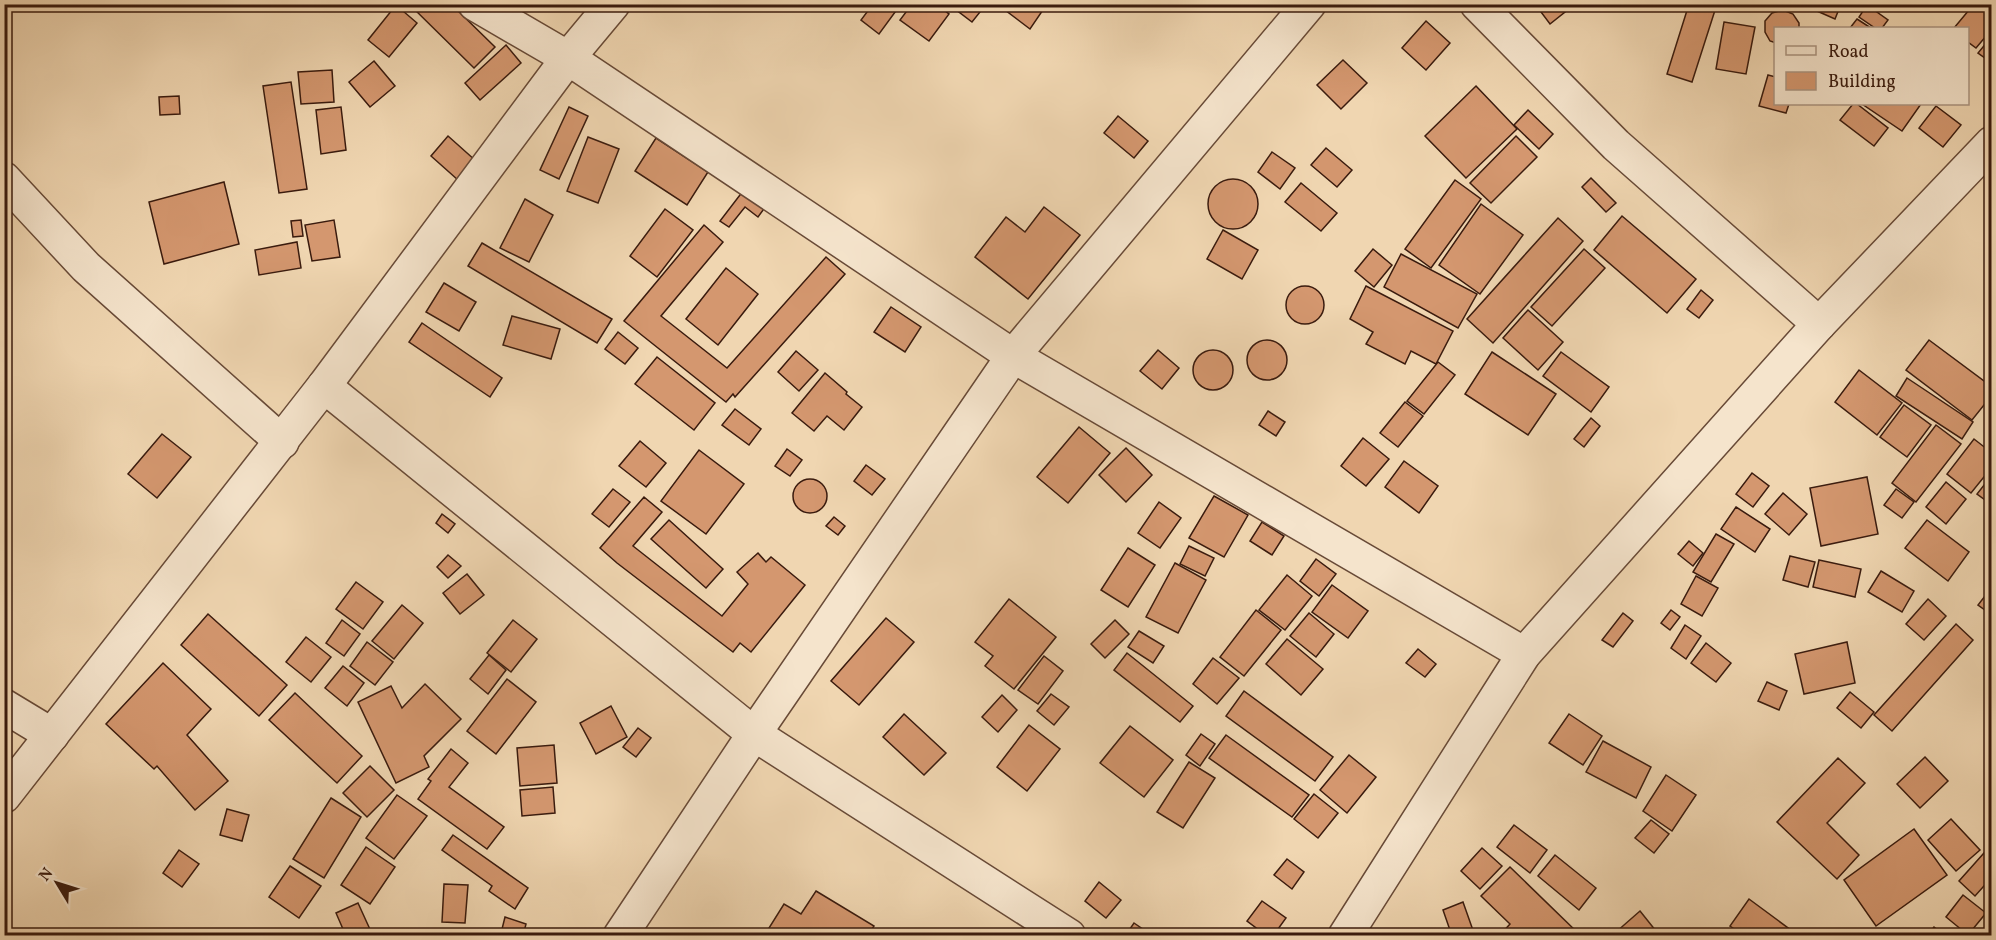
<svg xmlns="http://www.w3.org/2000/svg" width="1996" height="940" font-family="Vollkorn,serif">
  <rect width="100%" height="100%" fill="#f0d6b1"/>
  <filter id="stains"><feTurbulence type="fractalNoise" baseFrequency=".00333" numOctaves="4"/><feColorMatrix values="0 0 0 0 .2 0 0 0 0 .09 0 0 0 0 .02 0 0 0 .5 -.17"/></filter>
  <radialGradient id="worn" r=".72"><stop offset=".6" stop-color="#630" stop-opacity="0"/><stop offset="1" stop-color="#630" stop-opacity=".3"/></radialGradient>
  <!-- building -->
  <g fill="#d4976f" stroke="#3a1b0e" stroke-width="1.5">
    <polygon points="409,4 451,4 495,47 474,68"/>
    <polygon points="873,4 901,4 879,34 861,20"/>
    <polygon points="912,4 936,4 949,14 929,41 900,20"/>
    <polygon points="959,4 980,4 984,7 972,22 955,9"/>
    <polygon points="997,4 1047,4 1030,29"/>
    <polygon points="1535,4 1567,4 1570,8 1550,24"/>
    <polygon points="1689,4 1717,4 1692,82 1667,74"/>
    <polygon points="1820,4 1841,4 1835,19 1817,11"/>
    <polygon points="1974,4 1992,4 1992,29 1976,48 1968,42 1968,28 1954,28"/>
    <polygon points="396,5 417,23 389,57 368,40"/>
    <polygon points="1867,5 1888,20 1882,28 1875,28 1859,17"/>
    <polygon points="1783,10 1793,14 1799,23 1799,28 1776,28 1776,43 1770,41 1765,32 1765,21 1772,13"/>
    <polygon points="1857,19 1871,28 1850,28"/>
    <polygon points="1426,21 1450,43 1426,70 1402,48"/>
    <polygon points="1724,22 1755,27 1746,74 1716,69"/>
    <polygon points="1992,36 1992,63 1978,53"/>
    <polygon points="506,45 521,63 480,100 465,83"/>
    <polygon points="1343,60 1367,83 1341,109 1317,85"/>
    <polygon points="374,61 395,86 370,107 349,82"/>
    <polygon points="332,70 334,102 301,104 298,72"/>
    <polygon points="1768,75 1776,77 1776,104 1789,104 1786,113 1759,106"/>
    <polygon points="291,82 307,189 279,193 263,86"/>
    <polygon points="1476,86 1517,129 1466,178 1425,136"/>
    <polygon points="179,96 180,114 160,115 159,97"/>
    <polygon points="1853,104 1857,104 1888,128 1874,146 1840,120"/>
    <polygon points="1862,104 1921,104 1902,131"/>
    <polygon points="1936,106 1961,125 1943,147 1919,128"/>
    <polygon points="341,107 346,150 321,154 316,110"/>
    <polygon points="569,107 588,116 559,179 540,170"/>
    <polygon points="1528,110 1553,134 1539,149 1514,125"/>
    <polygon points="1118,116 1148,141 1134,158 1104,133"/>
    <polygon points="448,136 476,161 458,180 431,156"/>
    <polygon points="1516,136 1537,157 1491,203 1470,183"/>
    <polygon points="588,137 619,149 598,203 567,191"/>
    <polygon points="656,138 708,172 687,205 635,171"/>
    <polygon points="1326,148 1352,170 1337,187 1311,165"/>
    <polygon points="1272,152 1295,168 1280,189 1258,172"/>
    <polygon points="1591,178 1616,203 1606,212 1582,187"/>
    <circle cx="1233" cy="204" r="25"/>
    <polygon points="1455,180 1481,199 1431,268 1405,249"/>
    <polygon points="224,182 239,244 164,264 149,202"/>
    <polygon points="1301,183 1337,213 1321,231 1285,202"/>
    <polygon points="743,191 766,206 758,217 745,207 729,227 720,221"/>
    <polygon points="525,199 553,215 529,262 500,248"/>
    <polygon points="1481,204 1523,235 1480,294 1439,265"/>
    <polygon points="1044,207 1080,235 1028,299 975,257 1006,217 1025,232"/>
    <polygon points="665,209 693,230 657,277 630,256"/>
    <polygon points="1622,216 1696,279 1667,313 1594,250"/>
    <polygon points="1558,218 1583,241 1493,343 1467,319"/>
    <polygon points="301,220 303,236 293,237 291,221"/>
    <polygon points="334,220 340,257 312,261 305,225"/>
    <polygon points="704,225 723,242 661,316 727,368 826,257 845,274 735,397 733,394 726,402 624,321"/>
    <polygon points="1223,230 1258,250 1242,279 1207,259"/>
    <polygon points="297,242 301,268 259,275 255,250"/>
    <polygon points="482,243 612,319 597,343 468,266"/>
    <polygon points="1373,249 1392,265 1374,287 1355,271"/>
    <polygon points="1584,249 1605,268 1552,326 1531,307"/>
    <polygon points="1401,254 1477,294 1458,328 1384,287"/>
    <polygon points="726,268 758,294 718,345 686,319"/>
    <polygon points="444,283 476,302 459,331 426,312"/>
    <polygon points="1366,286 1453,331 1436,364 1411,351 1405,364 1366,344 1373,332 1350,319"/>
    <circle cx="1305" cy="305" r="19"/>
    <polygon points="1701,290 1713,300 1699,318 1687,309"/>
    <polygon points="891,307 921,327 905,352 874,332"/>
    <polygon points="1528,310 1563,342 1538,370 1503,338"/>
    <polygon points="512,316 560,329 551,359 503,345"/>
    <polygon points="422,323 502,378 490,397 409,342"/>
    <polygon points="618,332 638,348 625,364 605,349"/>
    <polygon points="1929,340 1992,387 1992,395 1972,420 1906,370"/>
    <circle cx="1267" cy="360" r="20"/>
    <circle cx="1213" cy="370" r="20"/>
    <polygon points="1158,350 1179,368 1162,389 1140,371"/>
    <polygon points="796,351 818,370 799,391 778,372"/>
    <polygon points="1492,352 1556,394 1528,435 1465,394"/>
    <polygon points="1561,352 1609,387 1591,412 1543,376"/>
    <polygon points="657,357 715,403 694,430 635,384"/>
    <polygon points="1438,362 1455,375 1424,414 1407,401"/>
    <polygon points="1859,370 1902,403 1877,435 1835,402"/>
    <polygon points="825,373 847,392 846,394 862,407 844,430 827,416 814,431 792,413"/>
    <polygon points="1907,378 1973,422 1962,439 1896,396"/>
    <polygon points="1405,402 1423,416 1398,447 1380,433"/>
    <polygon points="1904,405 1931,425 1907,457 1880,437"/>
    <polygon points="735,409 761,429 749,445 722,425"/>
    <polygon points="1268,411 1285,422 1276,436 1259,425"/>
    <polygon points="1591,418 1600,426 1584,447 1574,439"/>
    <polygon points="1936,425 1961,444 1916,502 1892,483"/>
    <polygon points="1079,427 1110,453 1068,503 1037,477"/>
    <polygon points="162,434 191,457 157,498 128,474"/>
    <polygon points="1363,438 1389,459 1366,486 1341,466"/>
    <polygon points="1974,439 1992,453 1992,467 1971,493 1947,474"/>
    <polygon points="640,441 666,463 646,487 619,466"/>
    <polygon points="1126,448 1152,475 1126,502 1099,475"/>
    <polygon points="787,449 802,460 790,476 775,466"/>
    <polygon points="699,450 744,484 706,534 661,501"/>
    <polygon points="1404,461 1438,486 1419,513 1385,487"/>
    <polygon points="866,465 885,479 872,495 854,481"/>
    <polygon points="1752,473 1769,486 1753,507 1736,494"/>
    <polygon points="1992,475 1992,505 1977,494"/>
    <polygon points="1867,477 1878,534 1821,546 1810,488"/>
    <circle cx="810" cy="496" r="17"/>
    <polygon points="1946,482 1966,499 1946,524 1926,507"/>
    <polygon points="613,489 630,502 609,527 592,514"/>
    <polygon points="1896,489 1914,502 1902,518 1884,505"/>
    <polygon points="1783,493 1807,514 1789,535 1765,514"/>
    <polygon points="1214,496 1248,515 1224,557 1189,538"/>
    <polygon points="644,497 662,512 633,546 722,616 748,584 737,572 758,553 766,562 771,557 805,585 751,652 740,643 733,652 617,563 600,548"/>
    <polygon points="1159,502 1181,518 1160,548 1138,533"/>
    <polygon points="1736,507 1770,529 1755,552 1721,529"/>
    <polygon points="442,514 455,524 448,533 436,523"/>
    <polygon points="834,517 845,526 838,535 826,526"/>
    <polygon points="669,520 723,569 706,588 651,539"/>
    <polygon points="1927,520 1969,552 1948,581 1905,548"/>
    <polygon points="1262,522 1284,536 1272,555 1250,541"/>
    <polygon points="1716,534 1734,544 1711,582 1693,572"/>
    <polygon points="1689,541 1703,553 1693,566 1678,554"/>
    <polygon points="1189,546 1214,558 1205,576 1180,564"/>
    <polygon points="1128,548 1155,565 1128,607 1101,590"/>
    <polygon points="448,555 461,566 448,578 437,567"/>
    <polygon points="1790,556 1815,562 1808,587 1783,580"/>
    <polygon points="1316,559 1336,574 1319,596 1300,581"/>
    <polygon points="1819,560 1861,569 1855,597 1813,587"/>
    <polygon points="1175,563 1206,580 1178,633 1146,617"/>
    <polygon points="1881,571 1914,591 1902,612 1868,592"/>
    <polygon points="467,574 484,595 460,614 443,593"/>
    <polygon points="1287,575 1312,596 1285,630 1259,610"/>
    <polygon points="1696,576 1718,588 1702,616 1681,604"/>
    <polygon points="356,582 383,602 363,629 336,609"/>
    <polygon points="1332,585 1368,611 1348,638 1312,612"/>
    <polygon points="1992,587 1992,615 1978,605"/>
    <polygon points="1009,599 1056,637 1014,689 985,666 993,656 975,642"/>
    <polygon points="1928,599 1946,616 1924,640 1906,624"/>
    <polygon points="402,605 423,623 394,659 372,641"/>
    <polygon points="1256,610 1281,630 1244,676 1220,657"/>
    <polygon points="1671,610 1680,617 1670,630 1661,623"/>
    <polygon points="1309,613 1334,634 1316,657 1290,636"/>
    <polygon points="1623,613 1633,621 1613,647 1602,640"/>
    <polygon points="208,614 287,685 259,716 181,645"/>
    <polygon points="886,618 914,642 859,705 831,681"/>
    <polygon points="342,620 360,634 344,656 326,643"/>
    <polygon points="513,620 537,639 511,672 487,653"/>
    <polygon points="1115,620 1129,634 1105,658 1091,644"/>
    <polygon points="1956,624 1973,640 1892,731 1874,715"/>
    <polygon points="1685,625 1701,636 1686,659 1671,648"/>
    <polygon points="1139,631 1164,646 1153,663 1128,647"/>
    <polygon points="306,637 331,657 311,682 286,662"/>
    <polygon points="1287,639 1323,669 1301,695 1266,664"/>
    <polygon points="367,642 393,662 375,685 350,666"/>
    <polygon points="1847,642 1855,683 1804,694 1795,654"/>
    <polygon points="1706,643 1731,663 1716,682 1691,663"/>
    <polygon points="1418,649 1436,664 1425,677 1406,663"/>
    <polygon points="1127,653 1193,706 1180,722 1114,670"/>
    <polygon points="489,655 506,670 488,694 470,679"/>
    <polygon points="1044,656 1063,671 1038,704 1018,690"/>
    <polygon points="1213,658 1239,678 1217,704 1193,684"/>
    <polygon points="163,663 211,709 187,735 228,781 195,810 157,766 154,769 106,724"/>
    <polygon points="343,666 364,683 347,706 325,688"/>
    <polygon points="507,679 536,702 496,754 467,731"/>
    <polygon points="1767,682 1787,691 1779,710 1758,701"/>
    <polygon points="425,684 461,719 424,756 429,767 396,783 358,702 391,686 402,708"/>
    <polygon points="1244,691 1333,757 1315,781 1226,716"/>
    <polygon points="1850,692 1874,712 1861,728 1837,708"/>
    <polygon points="295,693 362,756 337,783 269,720"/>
    <polygon points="1051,694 1069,707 1054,725 1037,711"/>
    <polygon points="1002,695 1017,710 998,732 982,717"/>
    <polygon points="611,706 627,737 596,754 580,723"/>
    <polygon points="904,714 946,753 924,775 883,737"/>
    <polygon points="1569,714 1602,736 1583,765 1549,743"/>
    <polygon points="1029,725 1060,749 1027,791 997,767"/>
    <polygon points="1130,726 1173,760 1144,797 1100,763"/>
    <polygon points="638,728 651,738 636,757 623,747"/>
    <polygon points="1201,734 1215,744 1200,766 1186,755"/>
    <polygon points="1226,735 1309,795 1292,817 1209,758"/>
    <polygon points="1603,741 1651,767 1636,798 1586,772"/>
    <polygon points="554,745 557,783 520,786 517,748"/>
    <polygon points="451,749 468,763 449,787 504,827 487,849 418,799 431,781 428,779"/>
    <polygon points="1349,755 1376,777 1347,813 1320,790"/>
    <polygon points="1925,757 1948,781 1920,808 1897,784"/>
    <polygon points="1838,758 1865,783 1827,823 1859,855 1837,879 1777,822"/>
    <polygon points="1189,762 1215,778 1183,828 1157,812"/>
    <polygon points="370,766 394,790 367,817 343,793"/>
    <polygon points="1666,775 1696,795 1672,831 1643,811"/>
    <polygon points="553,787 555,813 522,816 520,790"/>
    <polygon points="1314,794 1338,813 1318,838 1294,819"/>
    <polygon points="397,795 427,816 394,859 366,838"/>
    <polygon points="331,798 361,817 324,878 293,859"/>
    <polygon points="227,809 249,815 242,841 220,835"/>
    <polygon points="1951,819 1980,850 1956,871 1928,840"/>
    <polygon points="1651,820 1669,834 1654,853 1635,838"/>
    <polygon points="1514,825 1547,850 1530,873 1497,847"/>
    <polygon points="1914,829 1947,875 1876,926 1844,880"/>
    <polygon points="453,835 528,888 515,909 489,891 492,886 442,850"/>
    <polygon points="1992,844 1992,877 1975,896 1959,881"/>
    <polygon points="366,847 395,867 370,904 341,885"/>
    <polygon points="1482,848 1502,866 1480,889 1461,871"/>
    <polygon points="179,850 199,864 182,887 163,873"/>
    <polygon points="1555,855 1596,888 1579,910 1538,876"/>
    <polygon points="1287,859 1304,872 1292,889 1274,875"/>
    <polygon points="290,866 321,886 299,918 269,897"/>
    <polygon points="1510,867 1580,935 1579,936 1499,936 1510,924 1481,896"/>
    <polygon points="1099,882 1121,900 1106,918 1085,901"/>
    <polygon points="444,884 468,885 465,923 442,922"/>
    <polygon points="816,891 874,926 868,936 764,936 784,904 801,914"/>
    <polygon points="1963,895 1986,913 1968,935 1946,917"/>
    <polygon points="1749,899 1799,936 1744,936 1730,926"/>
    <polygon points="1262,901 1286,918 1273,936 1267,936 1247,921"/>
    <polygon points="1463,902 1475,936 1452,936 1443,910"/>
    <polygon points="358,903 373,936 346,936 336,913"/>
    <polygon points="1640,911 1660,936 1619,936 1616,932"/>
    <polygon points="505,917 526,924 523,936 501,933"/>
    <polygon points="1991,920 1992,936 1983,936 1984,928"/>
    <polygon points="1134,923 1147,932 1144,936 1125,936"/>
    <polygon points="1934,927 1946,936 1927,936"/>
    <polygon points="436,930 470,933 469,936 436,936"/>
  </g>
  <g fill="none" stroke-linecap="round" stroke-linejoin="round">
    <defs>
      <g id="street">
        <polyline points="475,4 568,58 1013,356 1524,654"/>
        <polyline points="1477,4 1616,145 1819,324"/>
        <polyline points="4,179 86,267 282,442"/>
        <polyline points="324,386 754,734 1069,936"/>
        <polyline points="4,706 52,735"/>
        <polyline points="4,796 324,386 568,58 613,4"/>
        <polyline points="620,936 754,734 1013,356 1309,4"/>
        <polyline points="1345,936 1524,654 1819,324 1992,143"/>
      </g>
    </defs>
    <!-- street casing -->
    <use href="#street" stroke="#684a37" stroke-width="36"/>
    <!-- street -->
    <use href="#street" stroke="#f5e4cc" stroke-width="33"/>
  </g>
  <!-- margin -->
  <rect width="1996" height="940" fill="none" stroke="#f0d6b1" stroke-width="24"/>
  <rect x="6" y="6" width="1984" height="928" fill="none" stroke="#3a1b0e" stroke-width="3"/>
  <rect x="12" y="12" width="1972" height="916" fill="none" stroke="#3a1b0e" stroke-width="1.5"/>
  <!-- legend -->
  <rect x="1774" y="27" width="195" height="78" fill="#f5e4cc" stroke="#aa9480" stroke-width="1.5"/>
  <rect x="1786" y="46" width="30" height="9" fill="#f5e4cc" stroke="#aa9480" stroke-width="1.5"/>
  <text x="1828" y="57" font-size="18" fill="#3a1b0e">Road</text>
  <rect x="1786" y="72" width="30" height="18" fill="#d4976f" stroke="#aa9480" stroke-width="1.5"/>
  <text x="1828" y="87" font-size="18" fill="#3a1b0e">Building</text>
  <!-- north arrow -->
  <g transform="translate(57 883) rotate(308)" stroke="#f5e4cc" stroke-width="4.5" paint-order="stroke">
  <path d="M0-4.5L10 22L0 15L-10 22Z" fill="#3a1b0e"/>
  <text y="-9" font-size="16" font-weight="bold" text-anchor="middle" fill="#3a1b0e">N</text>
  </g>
  <rect width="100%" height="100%" filter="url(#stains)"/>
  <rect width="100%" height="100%" fill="url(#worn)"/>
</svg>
